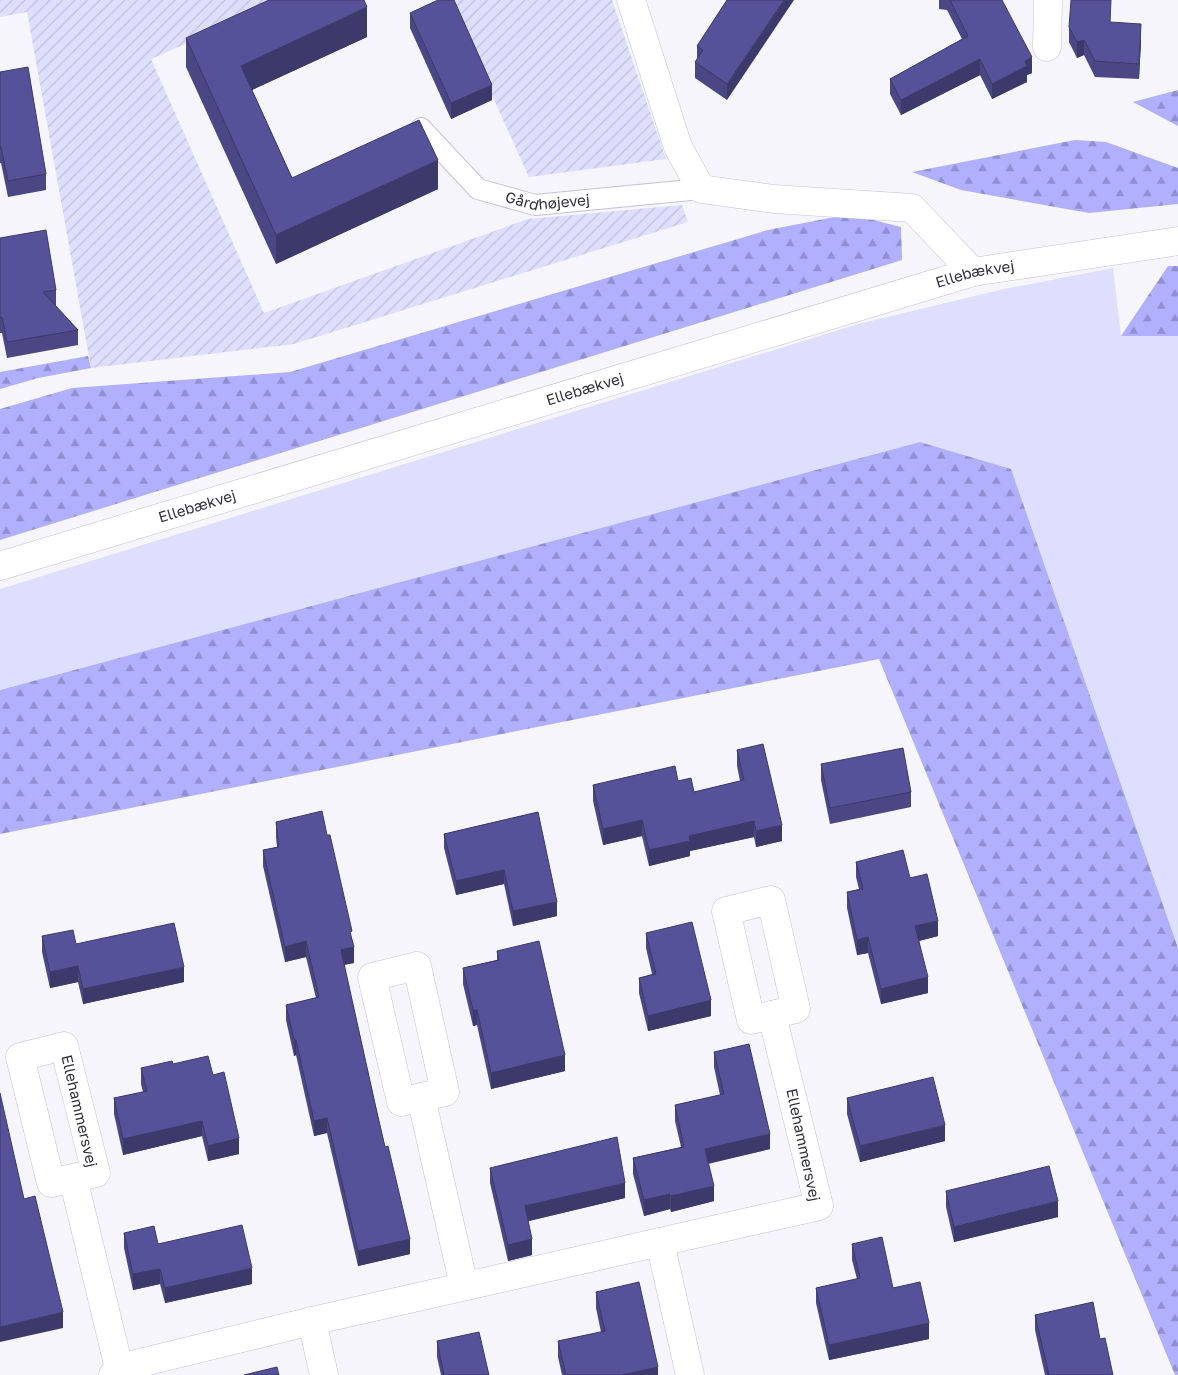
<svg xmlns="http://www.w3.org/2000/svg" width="1178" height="1375" font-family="'Golos Text',sans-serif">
  <defs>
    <pattern id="forest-firs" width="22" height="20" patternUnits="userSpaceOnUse" patternTransform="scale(1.25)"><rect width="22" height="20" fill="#b1afff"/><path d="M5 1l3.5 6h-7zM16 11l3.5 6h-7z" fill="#908fd0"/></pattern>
    <pattern id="garden-furrows" width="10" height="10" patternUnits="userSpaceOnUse" patternTransform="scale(1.25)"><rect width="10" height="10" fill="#dedfff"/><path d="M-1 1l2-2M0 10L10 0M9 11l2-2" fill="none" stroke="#bfc0db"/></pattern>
  </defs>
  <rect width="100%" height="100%" fill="#f5f5fb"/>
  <!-- grass -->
  <polygon fill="#dedfff" points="1113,268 1121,336 1178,336 1178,948 1011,469 920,442 0,690 0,589 858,324 1004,289"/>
  <!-- forest -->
  <g fill="url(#forest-firs)">
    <polygon points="1178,90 1178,126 1133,102"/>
    <polygon points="1075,140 1106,142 1178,168 1178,204 1089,213 961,190 912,172"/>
    <polygon points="850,214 901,227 902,260 0,540 0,409 72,388 290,372 768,230"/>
    <polygon points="1168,266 1178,266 1178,336 1121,336"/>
    <polygon points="88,356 91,368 38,378 0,389 0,372"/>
    <polygon points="920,442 1011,469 1178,948 1178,1375 1175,1375 879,659 0,834 0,690"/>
  </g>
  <!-- garden -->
  <g fill="url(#garden-furrows)">
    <polygon points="0,0 285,0 151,59 264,313 528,219 682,205 688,222 294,344 91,368 27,12 0,17"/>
    <polygon points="449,0 612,0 666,159 529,177"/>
  </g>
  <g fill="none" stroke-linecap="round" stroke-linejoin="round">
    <defs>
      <g id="service">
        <path id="s1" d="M421,128L478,189L535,205L701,189"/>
      </g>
      <g id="minor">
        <polyline points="631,0 678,147 701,189 774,199 912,208 973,272"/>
        <polyline points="1047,47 1048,0"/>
        <polygon points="771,900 796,1009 751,1020 726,911"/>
        <polyline points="421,1097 445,1092 417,966 372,977 401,1102 421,1097 464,1286"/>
        <polyline points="73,1178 96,1173 64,1046 20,1057 51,1183 73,1178 119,1368"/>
        <polyline points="660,1242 690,1375"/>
        <polyline points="312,1321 324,1375"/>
        <polyline points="113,1375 119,1368 312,1321 819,1206 772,1015"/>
      </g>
      <g id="tertiary">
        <path id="s2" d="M0,566L973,272L1178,241"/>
      </g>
    </defs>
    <!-- service casing -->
    <use href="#service" stroke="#c1c2dd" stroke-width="22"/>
    <!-- minor casing -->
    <use href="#minor" stroke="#c1c2dd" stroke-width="29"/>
    <!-- tertiary casing -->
    <use href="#tertiary" stroke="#c1c2dd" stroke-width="29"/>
    <!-- service -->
    <use href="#service" stroke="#fff" stroke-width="20"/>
    <!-- minor -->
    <use href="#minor" stroke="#fff" stroke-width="28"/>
    <!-- tertiary -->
    <use href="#tertiary" stroke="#fff" stroke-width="28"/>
  </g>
  <!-- wall -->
  <g fill="#4a4784">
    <polygon points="727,0 727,100 695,78 695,62 697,60 697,46"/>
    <polygon points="939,0 1002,0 1032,73 1027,75 1027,82 992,99 980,75 901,115 890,94 890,79 962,39 947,10 939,9"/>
    <polygon points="410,13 492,100 451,119 410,28"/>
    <polygon points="1111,22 1141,40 1139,79 1095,77 1084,55 1077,58 1069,42 1069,27"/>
    <polygon points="367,37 252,90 292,178 438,189 276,264 186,67 186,38"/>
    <polygon points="0,72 46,174 46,190 8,197 1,163 0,163"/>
    <polygon points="0,238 56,290 56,306 78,330 78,345 7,358 2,333 0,333"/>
    <polygon points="737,750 782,841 756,847 754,837 690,851 690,856 649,866 642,836 603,845 593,801 593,785 678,781 694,792 740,781 737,766"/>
    <polygon points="821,764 911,792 911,807 830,824 821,780"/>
    <polygon points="538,812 557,916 513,926 504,884 456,895 444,848 444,834"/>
    <polygon points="276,822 327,835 352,941 354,963 344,965 376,1108 410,1254 358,1266 327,1133 314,1136 296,1055 294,1056 286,1020 286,1005 316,998 306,957 285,962 263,866 263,850 277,847 276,837"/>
    <polygon points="856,862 910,878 938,936 919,941 928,993 881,1004 868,953 857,955 847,908 847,892 859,889 856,877"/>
    <polygon points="646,933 711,1016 648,1031 639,993 639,978 652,974 646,948"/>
    <polygon points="42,936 76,944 184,982 83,1004 78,982 50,988 42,952"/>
    <polygon points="497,951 565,1071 491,1089 477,1025 473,1026 463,984 463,968 497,960"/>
    <polygon points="714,1052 770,1149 708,1164 714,1201 671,1212 670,1209 644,1216 633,1174 633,1158 681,1147 675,1121 675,1105 720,1095 714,1067"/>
    <polygon points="173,1064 213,1075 239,1154 208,1161 202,1136 123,1155 114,1114 114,1098 143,1092 141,1084 141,1068"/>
    <polygon points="847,1098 945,1141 860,1162 847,1114"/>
    <polygon points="490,1168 625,1198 528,1221 532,1255 508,1261 490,1183"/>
    <polygon points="946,1191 1058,1217 954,1242 946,1207"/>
    <polygon points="124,1233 158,1244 252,1284 165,1303 160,1284 133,1290 124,1248"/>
    <polygon points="852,1244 893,1288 929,1339 829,1360 816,1303 816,1288 857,1279 852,1260"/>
    <polygon points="596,1292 658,1375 562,1375 558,1357 558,1341 601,1332 596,1308"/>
    <polygon points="1035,1315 1100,1339 1113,1375 1045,1375 1035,1330"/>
    <polygon points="437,1341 489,1375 441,1375 437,1357"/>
  </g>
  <!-- shaded-wall -->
  <g fill="#3c396b">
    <polygon points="784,0 794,0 727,100 727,84"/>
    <polygon points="367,7 367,37 241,95 241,66"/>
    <polygon points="1141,24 1141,40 1139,79 1139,64"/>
    <polygon points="1084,40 1084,55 1077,58 1077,42"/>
    <polygon points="1032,57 1032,73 1027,75 1027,82 992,99 992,84 1025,61"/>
    <polygon points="980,59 980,75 901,115 901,100"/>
    <polygon points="492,85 492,100 451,119 451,103"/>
    <polygon points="438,160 438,189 276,264 276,235"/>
    <polygon points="642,820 642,836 603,845 603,829"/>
    <polygon points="754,821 754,837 690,851 690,856 649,866 649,850 689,836"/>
    <polygon points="782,825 782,841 756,847 756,831"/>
    <polygon points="504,870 504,884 456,895 456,881"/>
    <polygon points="557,902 557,916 513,926 513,911"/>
    <polygon points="938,921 938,936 915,942 915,926"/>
    <polygon points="868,937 868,953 857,955 857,940"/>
    <polygon points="306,941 306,957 285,962 285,947"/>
    <polygon points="354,947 354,963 341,965 341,950"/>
    <polygon points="78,966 78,982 50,988 50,972"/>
    <polygon points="184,967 184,982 83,1004 83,989"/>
    <polygon points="928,977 928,993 881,1004 881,989"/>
    <polygon points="711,1000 711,1016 648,1031 648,1016"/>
    <polygon points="473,1010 477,1010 477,1025 473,1026"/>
    <polygon points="294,1040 296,1040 296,1055 294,1056"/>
    <polygon points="565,1055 565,1071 491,1089 491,1073"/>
    <polygon points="327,1118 327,1133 314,1136 314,1121"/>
    <polygon points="202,1121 202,1136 123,1155 123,1139"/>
    <polygon points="945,1125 945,1141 860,1162 860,1146"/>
    <polygon points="770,1134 770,1149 705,1164 705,1149"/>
    <polygon points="239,1138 239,1154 208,1161 208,1146"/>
    <polygon points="625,1183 625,1198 525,1222 525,1206"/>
    <polygon points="714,1186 714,1201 671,1212 671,1196"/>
    <polygon points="670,1194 670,1209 644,1216 644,1200"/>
    <polygon points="1058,1201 1058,1217 954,1242 954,1227"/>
    <polygon points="410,1239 410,1254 358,1266 358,1251"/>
    <polygon points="532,1239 532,1255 508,1261 508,1245"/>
    <polygon points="252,1268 252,1284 165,1303 165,1288"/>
    <polygon points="160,1269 160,1284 133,1290 133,1274"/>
    <polygon points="63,1312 63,1328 0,1342 0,1327"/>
    <polygon points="929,1323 929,1339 829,1360 829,1345"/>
    <polygon points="658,1367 658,1375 622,1375"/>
  </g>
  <!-- building -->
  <g fill="#565299" stroke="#3c396b">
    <polygon points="269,0 364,0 367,7 241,66 292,178 419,120 438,160 276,235 186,38"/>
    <polygon points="438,0 454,0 492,85 451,103 410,13"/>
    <polygon points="727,0 784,0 727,84 695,62 703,50 697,46"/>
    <polygon points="950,0 1002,0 1032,57 1025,61 1027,66 992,84 980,59 901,100 890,79 968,36"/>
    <polygon points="1071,0 1111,0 1110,22 1141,24 1139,64 1095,61 1084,40 1077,42 1069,27"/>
    <polygon points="28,67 46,174 8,181 1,147 0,147 0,72"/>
    <polygon points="46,230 56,290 43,292 78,330 7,342 2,317 0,318 0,238"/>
    <polygon points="763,744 782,825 756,831 754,821 689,836 690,841 649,850 642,820 603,829 593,785 675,766 678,781 691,778 694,792 744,780 737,750"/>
    <polygon points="903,748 911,792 830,808 821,764"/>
    <polygon points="322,811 327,835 330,835 352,931 350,932 354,947 341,950 376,1108 385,1147 388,1146 410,1239 358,1251 327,1118 314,1121 296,1040 294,1040 286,1005 319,997 306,941 285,947 263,850 279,847 276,822"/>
    <polygon points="538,812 557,902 513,911 504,870 456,881 444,834"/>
    <polygon points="903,850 910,878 927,874 938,921 915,926 928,977 881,989 868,937 857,940 847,892 863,889 856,862"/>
    <polygon points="692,922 711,1000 648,1016 639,978 656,974 646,933"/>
    <polygon points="174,923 184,967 83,989 78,966 50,972 42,936 73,930 76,944"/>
    <polygon points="539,941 565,1055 491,1073 477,1010 473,1010 463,968 499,960 497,951"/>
    <polygon points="749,1044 770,1134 705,1149 714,1186 671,1196 670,1194 644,1200 633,1158 684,1147 675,1105 724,1094 714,1052"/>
    <polygon points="208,1056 213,1075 224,1072 239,1138 208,1146 202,1121 123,1139 114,1098 147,1091 141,1068 172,1061 173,1064"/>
    <polygon points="933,1077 945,1125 860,1146 847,1098"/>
    <polygon points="0,1093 24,1199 35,1196 63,1312 0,1327"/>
    <polygon points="617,1137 625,1183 525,1206 532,1239 508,1245 490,1168"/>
    <polygon points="1049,1166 1058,1201 954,1227 946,1191"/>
    <polygon points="242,1225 252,1268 165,1288 160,1269 133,1274 124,1233 154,1226 158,1244"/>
    <polygon points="882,1237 893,1288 920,1282 929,1323 829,1345 816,1288 860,1278 852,1244"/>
    <polygon points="639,1282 658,1367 622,1375 566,1375 558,1341 605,1331 596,1292"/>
    <polygon points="1093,1302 1100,1339 1105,1338 1113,1375 1048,1375 1049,1375 1035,1315"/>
    <polygon points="479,1332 489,1375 444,1375 437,1341"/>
    <polygon points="277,1367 279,1375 244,1375"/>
  </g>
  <g text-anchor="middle" stroke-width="5" stroke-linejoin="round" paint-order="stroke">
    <!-- street labels -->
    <g font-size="15" fill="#30303b" stroke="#fff">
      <text dy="5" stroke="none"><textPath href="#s1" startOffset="155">Gårdhøjevej</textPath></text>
      <text dy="5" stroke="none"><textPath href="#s2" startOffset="1018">Ellebækvej</textPath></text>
      <text dy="5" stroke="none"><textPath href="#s2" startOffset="611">Ellebækvej</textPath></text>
      <text dy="5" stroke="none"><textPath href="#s2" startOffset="206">Ellebækvej</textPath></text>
      <text transform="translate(79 1111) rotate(77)" y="5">Ellehammersvej</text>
      <text transform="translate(803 1145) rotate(78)" y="5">Ellehammersvej</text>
    </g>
  </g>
</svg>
